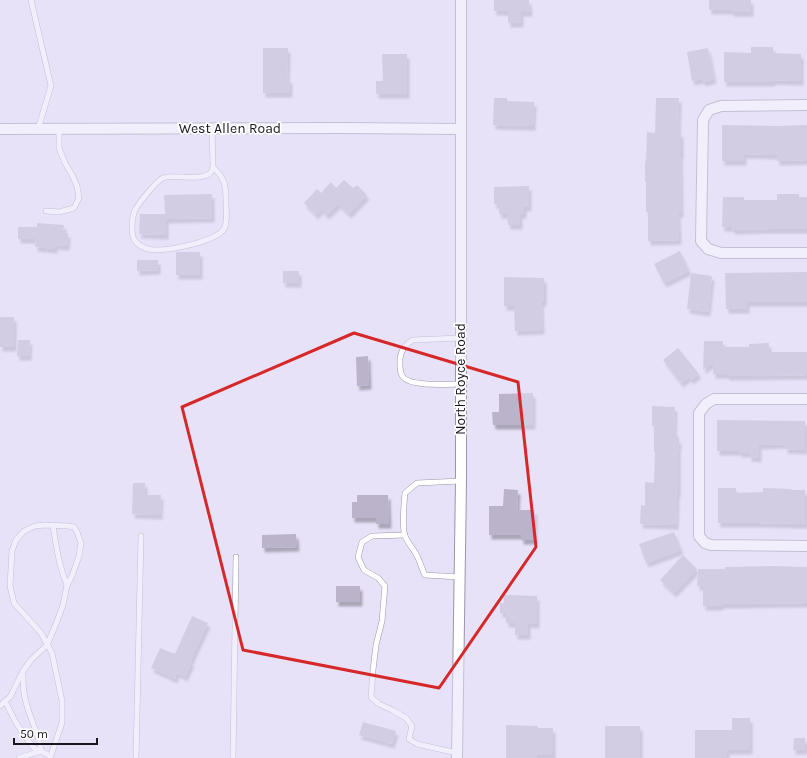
<svg xmlns="http://www.w3.org/2000/svg" width="807" height="758" font-family="Karla,sans-serif">
  <defs>
    <filter id="shadow"><feDropShadow dx="2.5" dy="4.5" stdDeviation="1" flood-color="#0004"/></filter>
  </defs>
  <rect width="100%" height="100%" fill="#e8e2f9"/>
  <!-- building -->
  <g fill="#bab3c9" filter="url(#shadow)">
    <polygon points="494,0 529,0 530,12 521,12 521,23 508,23 508,11 494,11"/>
    <polygon points="709,0 751,0 751,12 731,12 731,10 709,10"/>
    <polygon points="751,47 773,47 773,53 801,54 801,81 773,80 773,82 724,82 724,52 751,53"/>
    <polygon points="263,48 288,48 287,79 290,79 290,93 263,93"/>
    <polygon points="708,48 714,79 703,82 702,79 692,81 687,52"/>
    <polygon points="382,54 407,54 407,94 376,94 376,81 383,81"/>
    <polygon points="494,98 507,98 507,101 534,102 533,126 493,125"/>
    <polygon points="656,98 679,98 678,133 681,133 681,154 680,154 681,213 678,213 679,240 648,241 648,212 646,212 646,182 645,182 645,161 646,161 647,132 655,133"/>
    <polygon points="722,125 777,126 807,125 807,160 777,161 777,155 744,154 744,161 722,161"/>
    <polygon points="344,180 353,188 357,185 367,195 349,214 338,204 327,215 321,209 316,215 304,203 317,189 321,193 331,182 336,188"/>
    <polygon points="529,186 529,207 524,207 524,214 520,214 520,225 508,225 507,214 499,214 499,204 494,204 494,187"/>
    <polygon points="212,194 212,218 166,219 166,235 139,234 140,214 165,214 164,195"/>
    <polygon points="777,194 799,194 799,197 807,197 807,229 770,229 732,230 732,227 722,227 723,197 744,197 744,200 777,200"/>
    <polygon points="37,223 64,225 63,232 68,233 67,246 55,245 55,249 35,247 36,239 18,239 18,227 37,227"/>
    <polygon points="680,251 689,271 664,283 654,264"/>
    <rect x="176" y="252" width="24" height="23"/>
    <polygon points="137,260 158,260 158,270 137,271"/>
    <rect x="283" y="271" width="16" height="12"/>
    <polygon points="807,272 807,302 747,302 747,309 726,309 725,273"/>
    <polygon points="691,273 712,276 708,312 687,309"/>
    <polygon points="504,277 544,278 544,302 541,302 542,330 515,331 514,306 504,306"/>
    <rect x="0" y="317" width="14" height="30"/>
    <polygon points="18,340 30,340 29,356 17,356"/>
    <polygon points="704,341 723,341 723,347 749,347 749,344 769,343 769,352 807,352 807,375 727,376 727,374 713,374 713,362 703,370"/>
    <polygon points="678,348 699,374 691,380 689,377 681,383 663,360"/>
    <polygon points="368,356 369,385 357,386 356,357"/>
    <polygon points="533,393 533,425 493,425 492,412 499,412 499,394"/>
    <polygon points="652,406 675,407 674,432 676,432 676,439 679,439 678,452 678,493 677,493 676,525 640,524 641,505 645,506 645,482 654,483 655,452 654,452 654,426 652,426"/>
    <polygon points="717,420 805,421 805,450 785,449 785,444 759,445 759,458 749,457 749,453 739,453 739,451 717,451"/>
    <polygon points="133,483 145,483 145,495 161,495 160,515 132,514"/>
    <polygon points="718,488 736,488 736,493 763,492 763,488 792,489 791,490 805,490 805,524 759,523 718,523"/>
    <polygon points="504,489 518,490 517,510 535,510 535,540 521,540 521,535 489,535 489,506 503,506"/>
    <polygon points="357,495 388,495 389,524 376,524 376,518 352,518 352,502 357,502"/>
    <polygon points="674,532 681,550 646,563 639,544"/>
    <polygon points="296,534 297,547 262,548 262,535"/>
    <polygon points="683,555 697,569 674,593 660,580"/>
    <polygon points="772,566 807,567 807,603 721,604 721,606 703,606 703,586 697,586 698,569 725,569 725,567"/>
    <rect x="336" y="586" width="24" height="16"/>
    <polygon points="504,595 537,596 537,624 528,623 528,635 515,635 515,623 506,623 506,613 500,613 500,603 504,603"/>
    <polygon points="192,616 208,623 190,662 192,662 185,677 177,673 175,679 151,668 160,648 175,654"/>
    <polygon points="732,718 750,718 750,750 727,750 727,758 695,758 695,730 732,730"/>
    <polygon points="363,722 396,731 392,744 359,735"/>
    <polygon points="506,725 538,726 538,728 553,728 553,755 537,755 537,758 506,758"/>
    <rect x="605" y="726" width="35" height="32"/>
    <polygon points="794,738 805,738 805,750 793,750"/>
  </g>
  <g fill="none" stroke-linecap="round" stroke-linejoin="round">
    <defs>
      <g id="service">
        <polyline points="31,0 51,86 38,129"/>
        <path d="M212,128L213,167C212,169 212,171 211,172C203,182 174,174 163,178C156,181 139,203 135,210C133,215 132,222 132,228C132,232 133,239 136,242C140,247 149,250 155,250C171,250 215,242 224,229C228,222 226,210 226,202C226,185 225,179 213,167"/>
        <polyline points="46,211 59,212 74,208 79,198 77,186 72,175 65,163 59,148 59,128"/>
        <path d="M460,338L413,340C405,344 401,350 400,359C400,365 399,372 403,377C411,387 448,384 461,384"/>
        <path d="M53,525C56,546 59,566 67,585"/>
        <polyline points="405,535 372,536 362,542 358,557 364,570 378,578 385,586 382,621 376,645 373,670 371,697 379,704 392,710 406,718 412,726 409,739 417,744 457,753"/>
        <path d="M459,577L425,575C422,570 421,564 418,558C415,550 408,544 405,536C402,528 404,502 405,493L417,483L461,481"/>
        <path d="M23,674C23,684 23,693 26,702C30,719 39,734 41,751L50,756"/>
        <polyline points="5,701 15,721 29,742 35,749 41,751 19,758"/>
        <polyline points="0,706 10,697 23,671 31,660 47,645 56,624 63,605 67,585 72,576 79,556 81,543 77,532 74,527 68,526 45,525 35,526 24,531 16,540 12,551 10,586 14,603 41,633 52,653 62,701 62,723 50,758"/>
        <polyline points="136,758 141,536"/>
        <polyline points="233,758 236,557"/>
      </g>
      <g id="minor">
        <polyline points="807,105 721,106 709,110 703,120 701,241 708,249 721,253 807,253"/>
        <polyline points="0,129 342,128 461,129"/>
        <polyline points="807,399 714,399 706,404 699,413 699,536 705,543 711,545 807,546"/>
        <polyline points="457,758 461,481 461,0"/>
      </g>
    </defs>
    <!-- service casing -->
    <use href="#service" stroke="#9b95aa" stroke-width="6"/>
    <!-- minor casing -->
    <use href="#minor" stroke="#9b95aa" stroke-width="12"/>
    <!-- service -->
    <use href="#service" stroke="#fff" stroke-width="5"/>
    <!-- minor -->
    <use href="#minor" stroke="#fff" stroke-width="10"/>
  </g>
  <!-- marked area -->
  <path d="M0 0H807V758H0ZM354,333L518,382L536,547L439,688L243,650L182,407Z" fill="#e8e2f9" fill-opacity=".55" fill-rule="evenodd"/>
  <path fill="none" stroke="#d62828" stroke-width="3" stroke-linejoin="round" d="M354,333L518,382L536,547L439,688L243,650L182,407Z"/>
  <g text-anchor="middle" stroke-width="3.5" stroke-linejoin="round" paint-order="stroke">
    <!-- street labels -->
    <g font-size="14" fill="#19161e" stroke="#fff">
      <text x="230" y="133">West Allen Road</text>
      <text transform="translate(460 379) rotate(-90)" y="5">North Royce Road</text>
    </g>
  </g>
  <!-- scale -->
  <path d="M14 738v6h83v-6" fill="none" stroke="#19161e" stroke-width="2"/>
  <text x="20" y="738" font-size="12" fill="#19161e" stroke="#ffffff" stroke-width="3" paint-order="stroke">50 m</text>
</svg>
